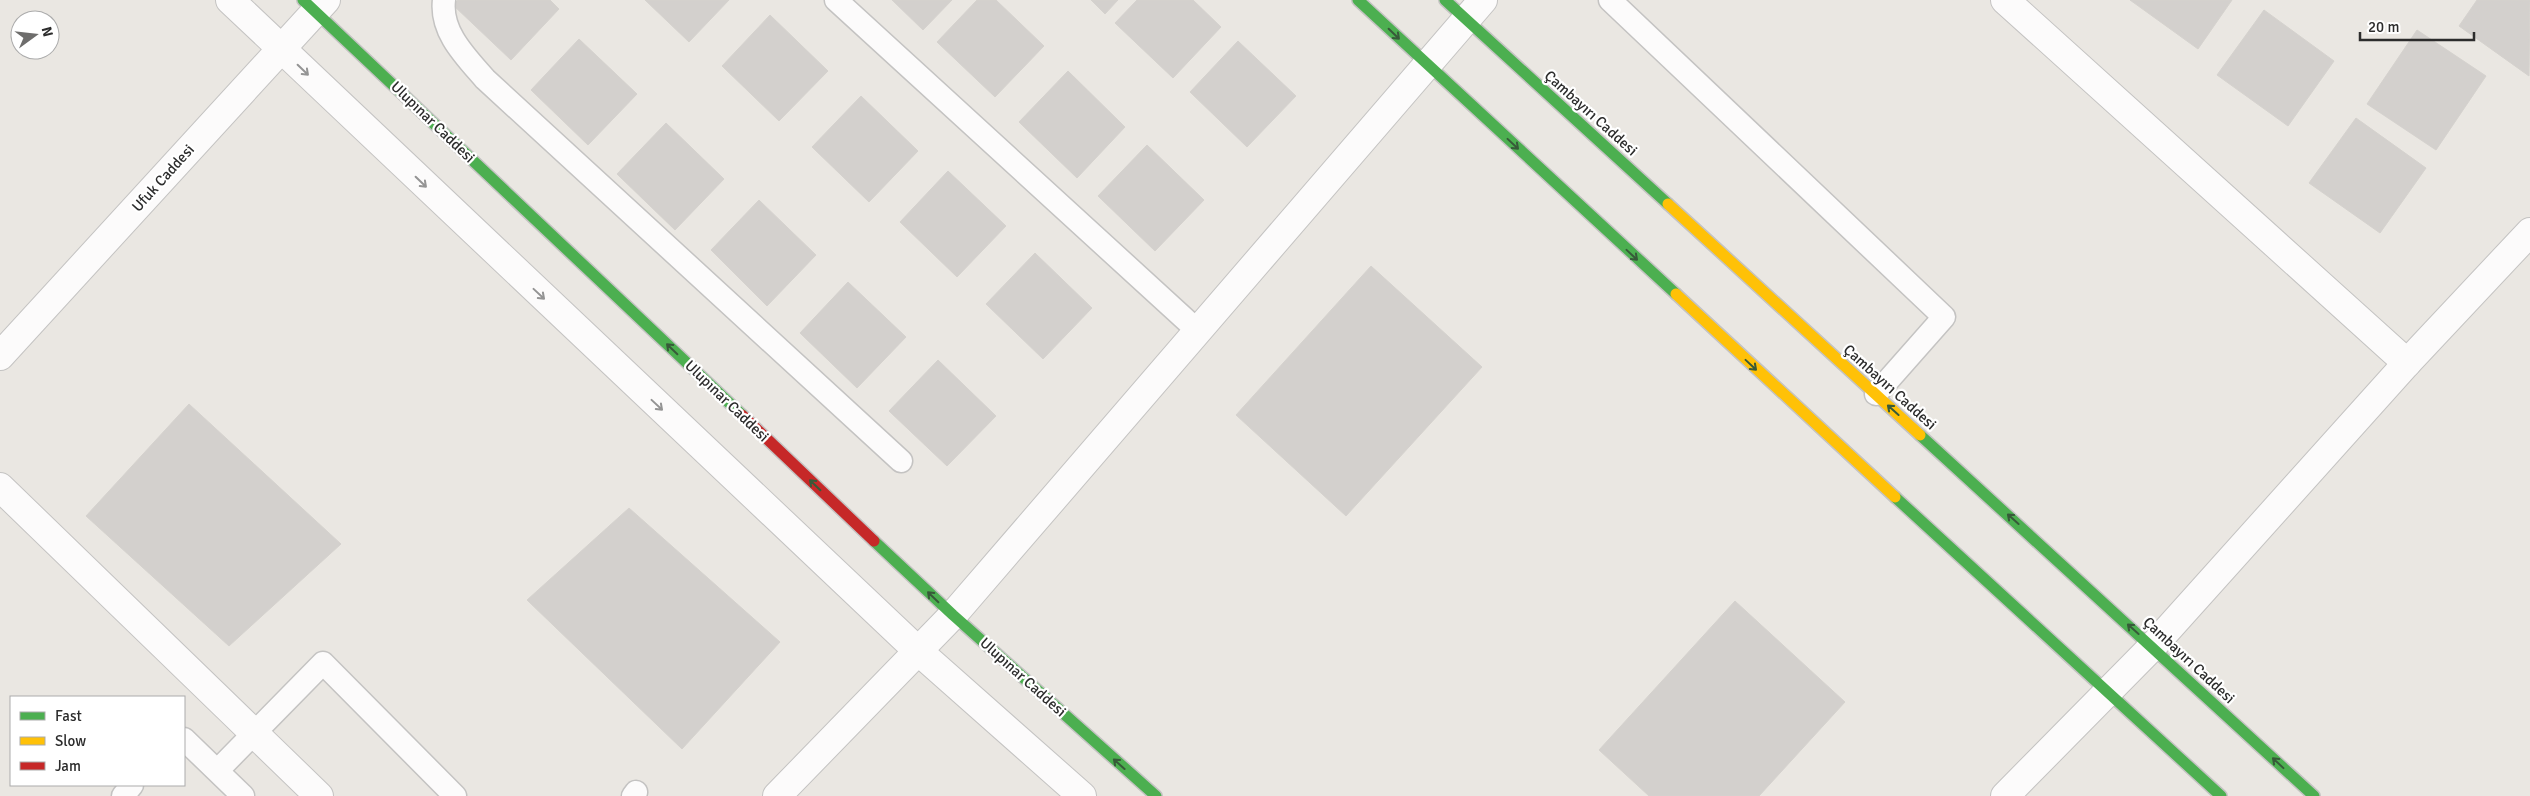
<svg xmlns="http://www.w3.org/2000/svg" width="2530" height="796" font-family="Signika,sans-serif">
  <rect width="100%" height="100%" fill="#eae7e2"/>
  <!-- building -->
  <g fill="#d3d0cd" stroke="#d5d2ce">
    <polygon points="458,0 550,0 559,9 511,60 453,5"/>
    <polygon points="645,0 729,0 689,42"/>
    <polygon points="892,0 952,0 923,30"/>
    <polygon points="977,0 996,0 1044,46 995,97 937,42"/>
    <polygon points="1091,0 1118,0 1105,14"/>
    <polygon points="1137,0 1193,0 1221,27 1173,78 1115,23"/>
    <polygon points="2130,0 2232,0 2198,49"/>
    <polygon points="2477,0 2530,0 2529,76 2459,26"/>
    <polygon points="2264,10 2334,61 2288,126 2217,75"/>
    <polygon points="770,15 828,71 779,121 722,66"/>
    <polygon points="2417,30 2486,76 2436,150 2367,104"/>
    <polygon points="579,39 637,94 588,145 531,90"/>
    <polygon points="1238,41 1296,96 1247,147 1190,92"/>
    <polygon points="1068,71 1125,127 1077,178 1019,122"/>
    <polygon points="861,96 918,151 869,202 812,147"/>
    <polygon points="2356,118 2426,168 2380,233 2309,183"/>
    <polygon points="666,123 724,179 675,230 617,174"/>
    <polygon points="1147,145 1204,200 1155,251 1098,196"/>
    <polygon points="948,171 1006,226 957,277 900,222"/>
    <polygon points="759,200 816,255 767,306 711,250"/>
    <polygon points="1035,253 1092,308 1043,359 986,304"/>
    <polygon points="1371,266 1482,367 1346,516 1236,415"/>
    <polygon points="848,282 906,337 857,388 800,333"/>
    <polygon points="938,360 996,416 947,466 889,411"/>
    <polygon points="189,404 341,544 229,646 86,516"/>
    <polygon points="629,508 780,642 682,749 527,600"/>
    <polygon points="1735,601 1845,702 1759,796 1649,796 1599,750"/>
  </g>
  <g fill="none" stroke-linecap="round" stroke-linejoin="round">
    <defs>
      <g id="lane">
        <path d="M444,0C440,32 466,57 485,79L901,461"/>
        <polyline points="836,0 1198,331"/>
        <polyline points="1610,0 1944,317 1876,394"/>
        <polyline points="184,739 243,796"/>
        <polyline points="218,770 323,663 455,796"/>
        <polyline points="123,796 132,785"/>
        <polyline points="633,796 636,792"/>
      </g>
      <g id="street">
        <polyline points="230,0 917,650 1082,796"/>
        <polyline points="2005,0 2407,363"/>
        <polyline points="0,356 326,0"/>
        <polyline points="0,487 319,796"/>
        <polyline points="777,796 953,615 1483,0"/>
        <polyline points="2005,796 2152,647 2407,363 2530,232"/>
      </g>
      <g id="fast">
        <polyline points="303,0 742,415"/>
        <polyline points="1358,0 1676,294"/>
        <polyline points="1445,0 1668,204"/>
        <polyline points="1920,435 2314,796"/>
        <polyline points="1895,497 2221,796"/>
        <polyline points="874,541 953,615 1156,796"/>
      </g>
      <g id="slow">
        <polyline points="1668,204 1920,435"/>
        <polyline points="1676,294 1895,497"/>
      </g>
      <polyline id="jam" points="742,415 874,541"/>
    </defs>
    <!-- lane casing -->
    <use href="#lane" stroke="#c4c3c2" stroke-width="25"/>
    <!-- street casing -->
    <use href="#street" stroke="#c4c3c2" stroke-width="30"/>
    <!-- fast casing -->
    <use href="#fast" stroke="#c4c3c2" stroke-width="14"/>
    <!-- slow casing -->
    <use href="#slow" stroke="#c4c3c2" stroke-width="14"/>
    <!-- jam casing -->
    <use href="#jam" stroke="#c4c3c2" stroke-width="14"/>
    <!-- lane -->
    <use href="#lane" stroke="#fcfbfb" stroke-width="22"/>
    <!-- street -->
    <use href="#street" stroke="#fcfbfb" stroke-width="28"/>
    <!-- fast -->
    <use href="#fast" stroke="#4caf50" stroke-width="11"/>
    <!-- slow -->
    <use href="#slow" stroke="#ffc107" stroke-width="11"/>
    <!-- jam -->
    <use href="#jam" stroke="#c62828" stroke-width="11"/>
  </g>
  <!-- one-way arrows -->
  <defs><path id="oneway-shaft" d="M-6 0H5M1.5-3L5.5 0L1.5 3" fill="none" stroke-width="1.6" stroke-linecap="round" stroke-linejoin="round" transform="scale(1.25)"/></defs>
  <g stroke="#375a39">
    <use href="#oneway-shaft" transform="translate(1394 34) rotate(44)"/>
    <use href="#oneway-shaft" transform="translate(1513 144) rotate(43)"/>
    <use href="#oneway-shaft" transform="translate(1632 255) rotate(43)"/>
    <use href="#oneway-shaft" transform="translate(672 349) rotate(-136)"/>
    <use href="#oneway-shaft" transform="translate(1751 365) rotate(43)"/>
    <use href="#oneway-shaft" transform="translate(1893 410) rotate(-138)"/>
    <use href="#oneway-shaft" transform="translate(815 485) rotate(-136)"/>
    <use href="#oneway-shaft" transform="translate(2013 519) rotate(-138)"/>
    <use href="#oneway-shaft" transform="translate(933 597) rotate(-136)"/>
    <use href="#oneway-shaft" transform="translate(2133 629) rotate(-138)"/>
    <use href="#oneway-shaft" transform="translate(2278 763) rotate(-137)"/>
    <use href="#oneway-shaft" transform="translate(1119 764) rotate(-138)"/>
  </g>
  <g stroke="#949494">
    <use href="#oneway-shaft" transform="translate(303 70) rotate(44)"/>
    <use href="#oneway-shaft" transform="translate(421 182) rotate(44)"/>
    <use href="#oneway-shaft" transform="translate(539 294) rotate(43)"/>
    <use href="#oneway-shaft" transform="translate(657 405) rotate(43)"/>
  </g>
  <g text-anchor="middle" stroke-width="4.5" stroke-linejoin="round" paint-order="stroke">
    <!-- street labels -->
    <g font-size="15" fill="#2c2c2c" stroke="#fff">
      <text transform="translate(1591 113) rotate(42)" y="5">Çambayırı Caddesi</text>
      <text transform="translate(433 122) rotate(44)" y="5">Ulupınar Caddesi</text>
      <text transform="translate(163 178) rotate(-48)" y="5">Ufuk Caddesi</text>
      <text transform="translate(1890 387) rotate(42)" y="5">Çambayırı Caddesi</text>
      <text transform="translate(727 401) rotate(44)" y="5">Ulupınar Caddesi</text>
      <text transform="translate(2189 660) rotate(43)" y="5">Çambayırı Caddesi</text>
      <text transform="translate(1023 677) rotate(42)" y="5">Ulupınar Caddesi</text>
    </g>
  </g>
  <!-- legend -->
  <rect x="10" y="696" width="175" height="90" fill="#ffffff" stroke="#ababab"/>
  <rect x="20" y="712" width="25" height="8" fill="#4caf50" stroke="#ababab"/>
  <text x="55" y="721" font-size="15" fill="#2c2c2c">Fast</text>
  <rect x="20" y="737" width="25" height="8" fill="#ffc107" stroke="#ababab"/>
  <text x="55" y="746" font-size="15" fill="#2c2c2c">Slow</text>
  <rect x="20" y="762" width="25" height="8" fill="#c62828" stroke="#ababab"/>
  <text x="55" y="771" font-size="15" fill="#2c2c2c">Jam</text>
  <!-- north arrow -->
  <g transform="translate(35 35) rotate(75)"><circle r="24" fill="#ffffff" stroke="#ababab"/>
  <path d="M0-4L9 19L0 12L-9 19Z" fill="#6e6d6c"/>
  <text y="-8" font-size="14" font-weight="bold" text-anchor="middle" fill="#2c2c2c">N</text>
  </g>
  <!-- scale -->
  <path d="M2360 32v8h114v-8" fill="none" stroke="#2c2c2c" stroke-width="2.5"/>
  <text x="2368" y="32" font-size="15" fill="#2c2c2c" stroke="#ffffff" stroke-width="4" paint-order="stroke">20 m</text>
</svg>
